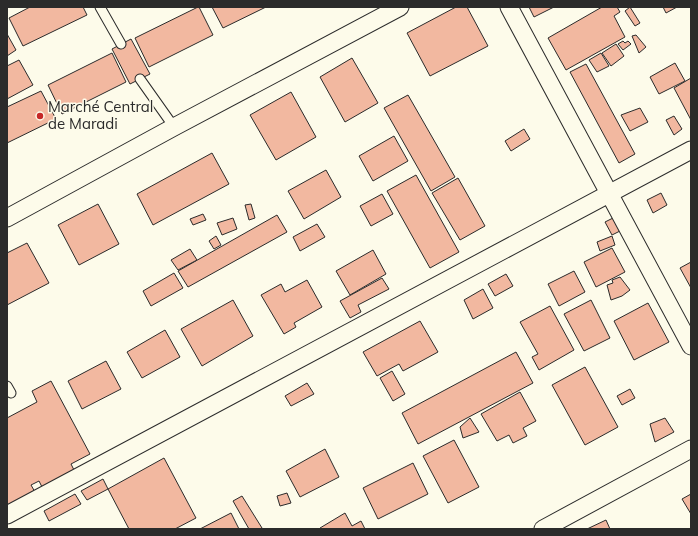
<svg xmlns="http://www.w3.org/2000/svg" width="698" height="536" font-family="Mulish,sans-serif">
  <rect width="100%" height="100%" fill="#fdfbea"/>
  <!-- building -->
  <g fill="#f2b8a0" stroke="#2b2b2b">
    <polygon points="30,7 83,7 87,15 23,46 9,18"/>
    <polygon points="198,7 199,7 213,35 149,67 135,38"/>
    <polygon points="212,7 266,7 223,28"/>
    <polygon points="456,7 467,7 488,46 430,76 407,33"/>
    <polygon points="529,7 554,7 534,17"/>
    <polygon points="602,7 617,7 620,12 614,16 625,37 566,70 548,38"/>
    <polygon points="630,7 640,23 635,26 625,11"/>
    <polygon points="663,7 677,7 666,13"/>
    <polygon points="7,34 16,50 7,56"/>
    <polygon points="636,35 646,47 639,53 632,36"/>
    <polygon points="131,39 150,74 130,84 112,49"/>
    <polygon points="623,41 625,43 628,41 631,44 623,50 618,44"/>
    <polygon points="616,44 624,56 611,66 602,53"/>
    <polygon points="112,53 126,82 62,114 48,85"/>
    <polygon points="601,53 609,66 597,72 589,60"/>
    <polygon points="352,58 378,103 345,122 320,77"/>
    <polygon points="19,60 33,85 7,99 7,66"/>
    <polygon points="675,63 685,81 659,94 650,77"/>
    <polygon points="586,64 635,154 619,163 570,72"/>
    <polygon points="691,78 691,120 674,88"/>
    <polygon points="41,91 56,119 7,143 7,107"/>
    <polygon points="291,92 316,137 276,160 250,115"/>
    <polygon points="408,95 455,177 431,191 384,108"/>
    <polygon points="640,108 648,122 630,131 621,115"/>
    <polygon points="674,116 682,129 674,135 666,120"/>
    <polygon points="524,129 530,139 511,151 505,141"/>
    <polygon points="394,136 408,161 373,181 359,156"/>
    <polygon points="212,153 229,184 153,225 137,194"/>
    <polygon points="326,170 341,197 304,219 288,191"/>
    <polygon points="416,175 459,252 430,268 387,191"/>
    <polygon points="458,178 485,226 460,240 432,193"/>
    <polygon points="661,193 667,205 653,213 647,200"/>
    <polygon points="382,194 393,214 371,226 360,206"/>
    <polygon points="98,204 119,244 79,265 58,225"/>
    <polygon points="251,204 255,218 249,220 245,205"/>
    <polygon points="203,214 206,220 193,225 190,219"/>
    <polygon points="277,215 287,232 188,287 178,271"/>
    <polygon points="615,217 622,230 612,235 605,222"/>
    <polygon points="233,218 237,229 222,235 217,223"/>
    <polygon points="317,224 325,237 300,251 293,237"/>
    <polygon points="216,236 221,245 214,249 209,241"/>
    <polygon points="612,236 615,245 600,251 597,242"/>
    <polygon points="27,243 49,283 7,305 7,253"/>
    <polygon points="612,248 625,272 596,287 584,262"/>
    <polygon points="190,249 197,260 178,270 171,260"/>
    <polygon points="373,250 386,274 350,295 336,271"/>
    <polygon points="691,262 691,288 680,268"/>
    <polygon points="574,271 585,292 559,306 548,284"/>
    <polygon points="174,273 183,288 151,306 143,291"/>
    <polygon points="506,274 513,286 495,296 488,284"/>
    <polygon points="620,277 630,290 622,296 611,300 607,285 613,283 612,280"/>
    <polygon points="382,278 389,289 358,305 361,312 350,318 340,301"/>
    <polygon points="307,280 322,307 294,323 296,327 284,334 261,295 281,284 285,292"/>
    <polygon points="483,289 493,308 473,319 464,300"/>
    <polygon points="233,300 253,336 202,366 181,329"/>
    <polygon points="591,300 610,338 584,351 564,314"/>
    <polygon points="648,303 669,342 634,360 614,321"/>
    <polygon points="550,306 574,350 539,370 532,357 538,354 520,322"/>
    <polygon points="420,321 438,352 403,371 399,364 377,376 363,352"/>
    <polygon points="165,330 180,357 142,378 127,352"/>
    <polygon points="516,352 533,383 418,444 402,413"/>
    <polygon points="106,361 121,389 82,409 68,381"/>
    <polygon points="585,367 618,427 585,445 552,385"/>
    <polygon points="392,371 405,394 393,401 380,378"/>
    <polygon points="51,381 90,454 71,464 75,472 43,489 39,481 31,485 35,492 7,507 7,418 37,402 32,391"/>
    <polygon points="307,383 314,394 291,406 285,396"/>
    <polygon points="630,389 635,398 622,405 617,396"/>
    <polygon points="520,392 536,421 523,428 527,436 513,443 509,435 497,441 481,414"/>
    <polygon points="470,418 479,432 463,438 460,427"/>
    <polygon points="665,418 674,432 655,442 650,424"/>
    <polygon points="454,440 479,487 448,503 423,456"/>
    <polygon points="325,449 339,477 300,497 286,471"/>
    <polygon points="164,458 196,518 175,529 129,529 108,489"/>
    <polygon points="413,463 428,494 378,519 363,488"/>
    <polygon points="103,479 108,489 87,500 81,491"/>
    <polygon points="287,493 291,503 280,506 277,496"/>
    <polygon points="75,494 81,504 49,521 44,511"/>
    <polygon points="691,494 691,514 682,499"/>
    <polygon points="242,496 262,528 260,529 249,529 233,501"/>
    <polygon points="231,513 239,529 200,529"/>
    <polygon points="345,513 352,526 361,521 365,529 320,529 320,528"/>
    <polygon points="606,520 610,529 587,529"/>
  </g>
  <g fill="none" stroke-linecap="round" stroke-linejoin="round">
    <defs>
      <g id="service">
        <polyline points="100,7 121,44"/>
        <polyline points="140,79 174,127"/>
        <polyline points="7,386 11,393"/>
      </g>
      <g id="minor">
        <polyline points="509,7 691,346"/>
        <polyline points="7,218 174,127 400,7"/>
        <polyline points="7,515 691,150"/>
        <polyline points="543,529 691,449"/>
      </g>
    </defs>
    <!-- service casing -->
    <use href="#service" stroke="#2b2b2b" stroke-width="11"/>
    <!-- minor casing -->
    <use href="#minor" stroke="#2b2b2b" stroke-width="19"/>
    <!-- service -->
    <use href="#service" stroke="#fdfbea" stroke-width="9"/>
    <!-- minor -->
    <use href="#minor" stroke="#fdfbea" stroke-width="17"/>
  </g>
  <!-- markers -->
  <circle fill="#c62828" stroke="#fdfbea" stroke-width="1.5" cx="40" cy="116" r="4"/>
  <g text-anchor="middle" stroke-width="3" stroke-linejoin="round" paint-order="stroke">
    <!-- poi labels -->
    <g font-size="15" fill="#2b2b2b" stroke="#fdfbea" text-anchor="start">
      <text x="48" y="112">Marché Central<tspan x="48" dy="17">de Maradi</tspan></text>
    </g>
  </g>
  <!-- border -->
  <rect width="698" height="536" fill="none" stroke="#2b2b2b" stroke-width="16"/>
</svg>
